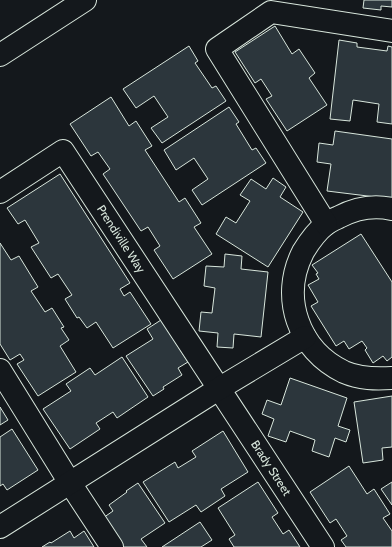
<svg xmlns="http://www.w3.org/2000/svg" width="392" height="547" font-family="Cabin,sans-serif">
  <rect width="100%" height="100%" fill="#14181c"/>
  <!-- building -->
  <g fill="#2c363c" stroke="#d8e6dc">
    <polygon points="364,0 392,0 392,7 381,6 381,10 363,8"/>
    <polygon points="275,26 292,54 299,49 315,73 309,78 327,105 287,131 266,99 272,96 261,79 255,83 235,52"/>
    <polygon points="339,40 357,43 357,47 387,51 388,46 392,47 392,124 377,122 379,104 353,100 350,121 330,119"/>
    <polygon points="189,46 198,61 195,63 212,88 216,86 226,101 162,143 151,128 168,117 154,96 136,108 123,89"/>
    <polygon points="111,97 129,126 136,121 152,146 145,150 179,202 185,198 201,223 194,227 212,254 173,279 154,250 160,246 148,227 141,231 103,174 110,169 98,152 91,156 70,124"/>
    <polygon points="229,107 239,122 236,124 252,150 256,148 266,163 202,205 192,190 208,179 194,158 176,170 164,150"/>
    <polygon points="335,131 392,139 392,199 327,191 331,164 317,162 319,143 333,145"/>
    <polygon points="60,174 130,283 120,289 124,296 130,292 151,324 113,348 96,322 87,328 79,317 77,318 65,299 72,295 58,274 51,278 31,247 39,243 25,220 18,224 7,208"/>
    <polygon points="273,178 286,187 280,197 303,212 268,267 216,234 226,217 236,223 250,201 240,195 251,179 266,189"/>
    <polygon points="361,234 392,282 392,357 387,361 383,356 373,363 365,350 367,348 362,341 349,349 344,341 336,346 311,306 318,302 308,285 319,279 316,274 318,273 312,265"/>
    <polygon points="0,243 11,260 19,256 38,287 31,291 45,312 52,308 64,327 61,328 69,340 60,346 76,372 38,396 17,364 24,360 20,354 10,360 0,344"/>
    <polygon points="225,254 242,256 241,269 268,272 261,337 234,334 233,348 217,347 218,333 199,331 201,312 212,313 215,288 204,286 206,266 224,267"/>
    <polygon points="161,320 188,362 178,368 182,375 163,387 164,389 153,396 126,356 153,339 147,329"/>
    <polygon points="122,357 148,397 117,418 113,412 96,423 100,429 70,449 43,409 71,391 66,384 90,368 95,375"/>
    <polygon points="290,378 347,398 338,426 350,430 346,442 335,438 329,457 312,451 315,440 290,431 286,442 268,436 274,419 262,414 267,400 281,405"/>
    <polygon points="392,396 392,447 382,448 383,460 363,463 354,402"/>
    <polygon points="0,407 8,420 0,425"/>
    <polygon points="12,429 38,470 7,490 3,484 0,486 0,437"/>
    <polygon points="223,431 248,472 221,489 225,496 201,512 196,505 169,522 143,482 175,462 178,468 196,457 192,451"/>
    <polygon points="349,466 367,494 374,489 390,514 383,518 392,531 392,547 346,547 341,540 347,536 336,519 330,523 310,492"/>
    <polygon points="258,482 278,513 272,517 283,534 289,530 300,547 234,547 229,539 235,535 218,508"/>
    <polygon points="392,482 392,505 381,489"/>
    <polygon points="138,483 165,523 141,539 147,547 122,547 103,518 113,511 109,505 127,492 126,491"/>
    <polygon points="200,522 212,540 201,547 162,547"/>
    <polygon points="70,531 74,538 84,531 94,547 42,547 50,542 51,543"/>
  </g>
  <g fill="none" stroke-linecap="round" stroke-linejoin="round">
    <defs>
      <g id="minor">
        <polyline points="0,192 63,151 323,547"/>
        <path d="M392,209C374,205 356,208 339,217C335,219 330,221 326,224C317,231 309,242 303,252C280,297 298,350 344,372C360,379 376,379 392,378"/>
        <polyline points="326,224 217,49 271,12 392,31"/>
        <polyline points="0,370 70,483 112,547"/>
        <polyline points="0,527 220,388 305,337"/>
      </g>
      <polyline id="highway" points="0,55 85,0"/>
    </defs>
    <!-- minor casing -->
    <use href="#minor" stroke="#d8e6dc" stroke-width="24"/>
    <!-- highway casing -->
    <use href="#highway" stroke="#d8e6dc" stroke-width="24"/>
    <!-- minor -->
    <use href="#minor" stroke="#14181c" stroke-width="22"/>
    <!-- highway -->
    <use href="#highway" stroke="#14181c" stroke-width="22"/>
  </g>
  <g text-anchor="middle" stroke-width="3" stroke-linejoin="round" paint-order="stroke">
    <!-- street labels -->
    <g font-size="12" fill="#d8e6dc" stroke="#14181c">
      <text transform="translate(121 239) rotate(57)" y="4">Prendiville Way</text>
      <text transform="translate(271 468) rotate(57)" y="4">Brady Street</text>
    </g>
  </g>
</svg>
